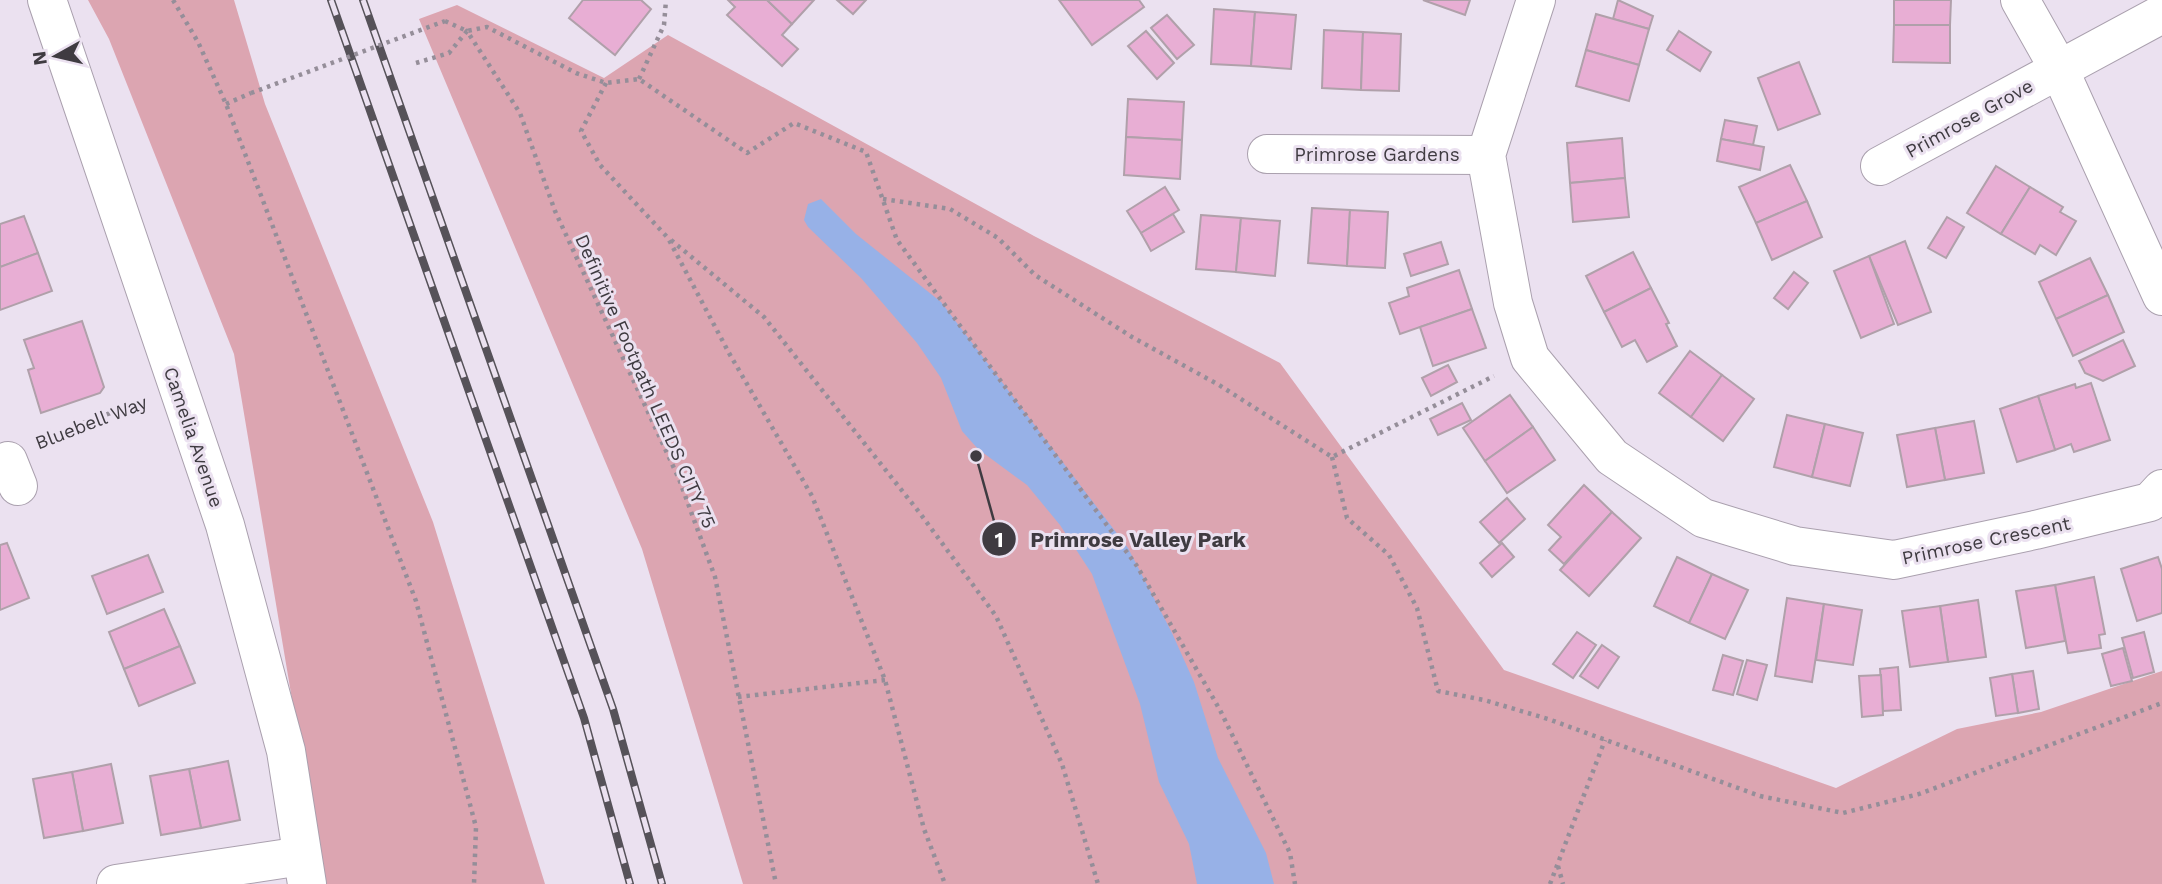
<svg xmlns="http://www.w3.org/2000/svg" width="2162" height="884" font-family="'Work Sans',sans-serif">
  <rect width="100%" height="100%" fill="#ebe1f0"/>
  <!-- green -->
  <g fill="#dca5b1">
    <polygon points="88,0 234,0 265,104 433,522 545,884 323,884 234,354 109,39"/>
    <polygon points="457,5 604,78 668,35 1034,236 1280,363 1504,670 1836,788 1957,729 2041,712 2162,671 2162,884 743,884 642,549 419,19"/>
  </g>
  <!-- water -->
  <polygon fill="#97b1e7" points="821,199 856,234 941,302 1128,548 1172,633 1194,682 1218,758 1266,853 1274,884 1197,884 1189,844 1159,782 1140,704 1092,574 1060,525 1027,485 978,449 962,431 941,378 917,343 861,278 808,227 804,220 808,204"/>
  <!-- building -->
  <g fill="#e8aed4" stroke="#b0a0aa" stroke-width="2">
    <polygon points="583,0 641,0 651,9 615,55 569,18"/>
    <polygon points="728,0 767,0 792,24 782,35 798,49 782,66 727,15 735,7"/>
    <polygon points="767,0 814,0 792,24"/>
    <polygon points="837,0 866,0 853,14"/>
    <polygon points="1059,0 1139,0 1144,7 1092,45"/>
    <polygon points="1423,0 1470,0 1465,15"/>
    <polygon points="1618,0 1653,16 1649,29 1613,19"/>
    <polygon points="1894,0 1951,0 1950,25 1894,25"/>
    <polygon points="1214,9 1255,12 1251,66 1211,64"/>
    <polygon points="1255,12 1296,15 1291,69 1251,66"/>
    <polygon points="1596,14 1649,29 1639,65 1586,50"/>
    <polygon points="1167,15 1194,45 1177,59 1151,28"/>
    <polygon points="1894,25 1950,25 1950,63 1893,62"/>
    <polygon points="1324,30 1363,32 1361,90 1322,88"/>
    <polygon points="1146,31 1174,63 1157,79 1128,46"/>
    <polygon points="1679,31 1711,52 1700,71 1667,50"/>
    <polygon points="1363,32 1401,34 1399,91 1361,90"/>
    <polygon points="1586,50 1639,65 1629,101 1576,86"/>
    <polygon points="1799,62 1820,114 1778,130 1758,78"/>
    <polygon points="1128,99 1184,102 1182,140 1126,137"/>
    <polygon points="1725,120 1757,126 1753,145 1721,139"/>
    <polygon points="1126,137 1182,140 1180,179 1124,175"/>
    <polygon points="1622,138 1625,178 1570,183 1567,143"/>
    <polygon points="1721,139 1764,147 1760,170 1717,161"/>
    <polygon points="1790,165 1807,201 1756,223 1739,187"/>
    <polygon points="1996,166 2030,187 2001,234 1967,213"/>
    <polygon points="1625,178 1629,217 1573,222 1570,183"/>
    <polygon points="1165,187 1179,210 1141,233 1127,211"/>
    <polygon points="2030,187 2063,207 2060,212 2076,221 2056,255 2040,245 2035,254 2001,234"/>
    <polygon points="1807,201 1822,237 1772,260 1756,223"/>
    <polygon points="1312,208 1350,210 1347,266 1308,263"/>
    <polygon points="1350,210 1388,212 1385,268 1347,266"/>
    <polygon points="1173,214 1184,232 1151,251 1141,233"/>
    <polygon points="1201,215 1241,218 1236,272 1196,269"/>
    <polygon points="24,216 38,253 0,267 0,224"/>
    <polygon points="1947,217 1964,227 1946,258 1928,248"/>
    <polygon points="1241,218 1280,221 1275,276 1236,272"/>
    <polygon points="1905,241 1931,312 1898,325 1869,256"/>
    <polygon points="1441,242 1448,264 1411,276 1404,254"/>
    <polygon points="1633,252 1651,288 1604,312 1586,276"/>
    <polygon points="38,253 52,291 0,310 0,267"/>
    <polygon points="1869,256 1894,324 1861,338 1834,271"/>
    <polygon points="2090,258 2108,295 2056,319 2039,282"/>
    <polygon points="1459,270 1472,309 1400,334 1389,303 1409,296 1407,288"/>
    <polygon points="1794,272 1808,283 1788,309 1774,298"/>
    <polygon points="1651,288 1669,323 1666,324 1677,346 1647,362 1635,340 1622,347 1604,312"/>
    <polygon points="2108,295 2124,332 2073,356 2056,319"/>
    <polygon points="1472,309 1486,348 1433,366 1420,327"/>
    <polygon points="82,321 104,387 100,393 41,413 28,370 34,368 24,340"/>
    <polygon points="2123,340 2135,366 2103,381 2085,373 2079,361"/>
    <polygon points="1690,351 1722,375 1691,417 1659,393"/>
    <polygon points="1448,365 1457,382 1431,396 1422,378"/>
    <polygon points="1722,375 1754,399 1723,441 1691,417"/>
    <polygon points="2091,383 2110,440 2074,452 2071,444 2055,450 2038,396 2075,384 2076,388"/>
    <polygon points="1510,395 1533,427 1485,461 1463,428"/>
    <polygon points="2038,396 2055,450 2017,462 2000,409"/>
    <polygon points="1462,403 1471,420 1438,435 1430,419"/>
    <polygon points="1787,415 1825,424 1812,477 1774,467"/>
    <polygon points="1974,421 1984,473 1945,480 1935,428"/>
    <polygon points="1825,424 1863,433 1850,486 1812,477"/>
    <polygon points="1533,427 1555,460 1507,493 1485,461"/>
    <polygon points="1935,428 1945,480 1907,487 1897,435"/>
    <polygon points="1584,485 1612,512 1564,564 1549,550 1561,537 1548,525"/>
    <polygon points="1507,498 1525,519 1499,543 1480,522"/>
    <polygon points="1612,512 1641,538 1589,596 1560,570"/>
    <polygon points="7,543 29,598 0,610 0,545"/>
    <polygon points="1502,543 1514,557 1492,577 1480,563"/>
    <polygon points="148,555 163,592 107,614 92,576"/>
    <polygon points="1677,557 1712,574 1689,623 1654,606"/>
    <polygon points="2158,557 2162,569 2162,613 2137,621 2121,569"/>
    <polygon points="1712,574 1748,590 1725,639 1689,623"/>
    <polygon points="2094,577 2105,634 2099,635 2101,648 2068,653 2055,585"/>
    <polygon points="2055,585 2065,641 2026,648 2016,591"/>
    <polygon points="1787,598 1824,604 1812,682 1775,676"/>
    <polygon points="1978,600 1986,657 1948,662 1940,606"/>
    <polygon points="1824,604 1862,610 1853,665 1816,660"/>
    <polygon points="1940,606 1948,662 1910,667 1902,611"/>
    <polygon points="164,609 180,646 124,669 109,632"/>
    <polygon points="1577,632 1596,645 1573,678 1553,664"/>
    <polygon points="2144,632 2154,672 2133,678 2122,638"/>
    <polygon points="1602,645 1619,657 1598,688 1580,676"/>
    <polygon points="180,646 195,683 139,706 124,669"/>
    <polygon points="2123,648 2132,681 2111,686 2102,654"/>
    <polygon points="1723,655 1743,661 1733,695 1713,690"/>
    <polygon points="1747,660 1767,665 1757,700 1737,694"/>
    <polygon points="1898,667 1901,710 1883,711 1880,669"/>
    <polygon points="2033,671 2039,709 2018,713 2012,674"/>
    <polygon points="2012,674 2018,713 1996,716 1990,678"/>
    <polygon points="1881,675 1883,715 1862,717 1859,676"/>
    <polygon points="228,761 240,820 201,828 189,769"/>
    <polygon points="111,764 123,823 83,831 72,772"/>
    <polygon points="189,769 201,828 161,835 150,776"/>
    <polygon points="72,772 83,831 44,838 33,779"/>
  </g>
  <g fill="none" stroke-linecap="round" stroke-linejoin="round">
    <defs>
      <g id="minor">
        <polyline points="47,0 225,525 286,751 307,884"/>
        <polyline points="1536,0 1486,155 1513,303 1530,358 1612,457 1703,518 1795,546 1894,560 2035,530 2150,502 2162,489"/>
        <polyline points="2020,0 2059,69 2162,296"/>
        <polyline points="1267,154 1486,155"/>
        <polyline points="1880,166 2162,14"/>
        <polyline points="0,464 8,461 18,486"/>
        <polyline points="116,884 302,856"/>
      </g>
    </defs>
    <!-- minor casing -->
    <use href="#minor" stroke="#aaa0ae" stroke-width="40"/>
    <!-- path -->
    <g stroke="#958e99" stroke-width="4.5" stroke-dasharray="3.5 5" stroke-linecap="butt">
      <polyline points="173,0 198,42 226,104 416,601 476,827 474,884"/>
      <polyline points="445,21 467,31 487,27 576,73 606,83 639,79 747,153 794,123 866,152 897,240 1137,566 1220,710 1290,853 1295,884"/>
      <polyline points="416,63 449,53 467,31 520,113 555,211 679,479 715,577 776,884"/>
      <polyline points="639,79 664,25 666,0"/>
      <polyline points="606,83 581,131 600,165 668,238 729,353 812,496 885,680 924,829 945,884"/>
      <polyline points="226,104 251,93"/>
      <polyline points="883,199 950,209 998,238 1035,275 1132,337 1219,385 1332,457 1494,376"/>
      <polyline points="671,240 764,317 919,512 996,616 1062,764 1098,884"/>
      <polyline points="43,438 140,402"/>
      <polyline points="1332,457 1347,518 1389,555 1417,608 1438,691 1484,700 1548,719 1760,796 1843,813 1919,794 2162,703"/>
      <polyline points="738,697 885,680"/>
      <polyline points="1558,866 1563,884"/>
      <polyline points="1550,884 1605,740"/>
    </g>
    <!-- minor -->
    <use href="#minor" stroke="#fff" stroke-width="38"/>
    <defs>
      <g id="rail">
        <polyline points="331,0 584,718 630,884"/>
        <polyline points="363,0 613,709 662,884"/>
      </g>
    </defs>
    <!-- rail casing -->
    <use href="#rail" stroke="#565259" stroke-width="8"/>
    <!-- rail -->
    <use href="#rail" stroke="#ebe1f0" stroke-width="5" stroke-dasharray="16" stroke-linecap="butt"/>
    <!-- path-bridge -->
    <polyline stroke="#958e99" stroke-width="4.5" stroke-dasharray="3.5 5" stroke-linecap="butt" points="251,93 445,21"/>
  </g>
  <g text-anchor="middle" stroke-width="6" stroke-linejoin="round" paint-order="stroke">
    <!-- street labels -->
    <g font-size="19" fill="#3f3b41" stroke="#ebe1f0">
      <text transform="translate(1969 118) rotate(-29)" y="7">Primrose Grove</text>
      <text x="1377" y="161">Primrose Gardens</text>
      <text transform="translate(646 381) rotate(66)" y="7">Definitive Footpath LEEDS CITY 75</text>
      <text transform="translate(91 422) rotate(-21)" y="7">Bluebell Way</text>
      <text transform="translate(194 437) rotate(71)" y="7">Camelia Avenue</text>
      <text transform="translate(1986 540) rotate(-12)" y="7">Primrose Crescent</text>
    </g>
  </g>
  <!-- callouts -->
  <path fill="none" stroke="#3f3b41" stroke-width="2.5" d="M976 456L999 539"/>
  <g fill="#3f3b41" stroke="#ebe1f0" stroke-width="2.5">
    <circle cx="976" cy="456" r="7"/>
    <circle cx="999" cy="539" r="18"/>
  </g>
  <g font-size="21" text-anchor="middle" font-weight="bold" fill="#fff">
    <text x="999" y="547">1</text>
  </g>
  <g font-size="21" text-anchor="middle" font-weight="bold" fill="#3f3b41" stroke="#ebe1f0" stroke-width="6" stroke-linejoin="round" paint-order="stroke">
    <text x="1138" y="547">Primrose Valley Park</text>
  </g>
  <!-- north arrow -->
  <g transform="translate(56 56) rotate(262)" stroke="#ebe1f0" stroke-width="5" paint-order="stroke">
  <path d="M0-5L12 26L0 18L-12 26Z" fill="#3f3b41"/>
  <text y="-10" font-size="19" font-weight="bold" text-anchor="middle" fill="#3f3b41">N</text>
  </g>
</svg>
